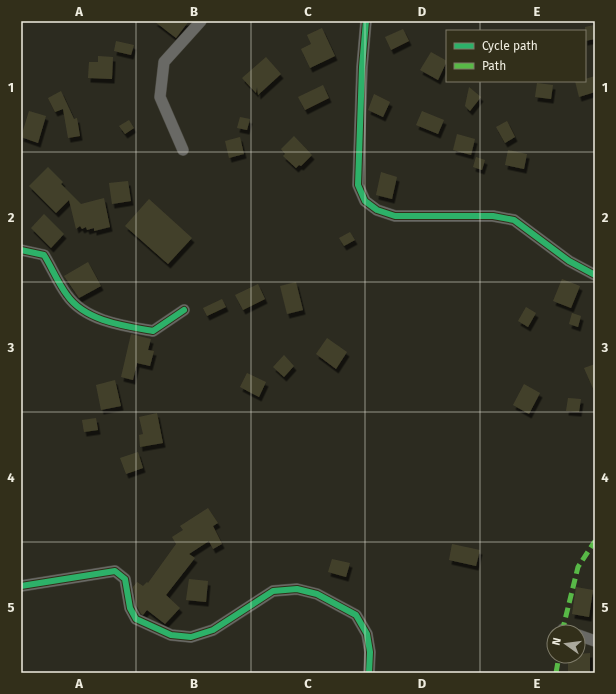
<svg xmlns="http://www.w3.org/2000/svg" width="616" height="694" font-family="'Fira Sans',sans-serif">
  <defs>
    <filter id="shadow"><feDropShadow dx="2.5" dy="4.5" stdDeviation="0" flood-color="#0009"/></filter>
  </defs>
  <rect width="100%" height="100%" fill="#2c2b20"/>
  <!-- building -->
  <g fill="#43402b" filter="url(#shadow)">
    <polygon points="154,21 189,21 176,38"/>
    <polygon points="594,25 595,39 585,41 585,27"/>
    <polygon points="322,28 335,56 310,68 301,49 311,44 307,35"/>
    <polygon points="403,29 409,41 391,50 385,37"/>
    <polygon points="116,41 134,45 131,55 114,51"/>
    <polygon points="431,52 447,61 438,80 420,70"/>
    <polygon points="98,56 113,57 112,79 88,78 89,62 98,62"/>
    <polygon points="266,57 281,74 258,95 257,87 256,93 242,78"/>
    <polygon points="595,76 595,92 579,97 575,81 585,81 585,79"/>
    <polygon points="537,83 553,85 551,99 535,97"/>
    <polygon points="323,85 329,98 305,110 298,97"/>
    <polygon points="469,87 481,97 470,111 465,106"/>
    <polygon points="61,91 74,119 77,118 80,136 68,138 63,109 55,112 48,98"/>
    <polygon points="374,94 390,102 383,117 368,110"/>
    <polygon points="29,111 46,116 38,143 21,137"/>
    <polygon points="422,111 444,120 438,134 416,125"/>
    <polygon points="240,117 250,119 247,130 237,128"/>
    <polygon points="129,120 134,128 125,134 119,126"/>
    <polygon points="507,121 515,137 505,143 496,127"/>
    <polygon points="457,134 475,139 471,155 453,150"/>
    <polygon points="294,136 312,155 301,166 299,165 296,168 283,156 285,154 281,149"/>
    <polygon points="240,137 244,154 229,158 225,141"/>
    <polygon points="508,150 527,154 524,169 505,165"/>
    <polygon points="476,157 485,160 482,170 473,167"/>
    <polygon points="48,167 63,182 61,184 81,204 104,198 110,227 94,231 94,228 87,230 86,227 82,229 80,226 76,229 69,200 56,213 29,186"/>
    <polygon points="381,172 397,177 392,199 376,195"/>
    <polygon points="128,181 131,201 112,204 109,183"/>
    <polygon points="149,199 192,238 168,264 125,226"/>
    <polygon points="44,214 64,234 51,248 31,228"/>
    <polygon points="350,232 355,240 344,246 339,238"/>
    <polygon points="88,262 101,286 79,298 64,276"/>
    <polygon points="562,279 580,286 571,308 553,301"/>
    <polygon points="296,282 303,310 287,314 280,286"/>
    <polygon points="258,284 265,299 243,310 235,295"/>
    <polygon points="222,299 226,307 207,316 203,308"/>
    <polygon points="526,307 536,313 528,327 518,321"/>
    <polygon points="572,313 581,316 578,327 569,324"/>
    <polygon points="131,334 151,339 148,350 154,351 150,366 137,363 133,380 121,377"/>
    <polygon points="327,338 347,352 336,369 316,354"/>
    <polygon points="284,355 294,366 284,377 273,367"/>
    <polygon points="595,364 595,393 584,368"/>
    <polygon points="247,373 266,382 259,397 240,387"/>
    <polygon points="115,380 121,406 101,410 96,385"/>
    <polygon points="524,384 540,393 529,414 513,405"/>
    <polygon points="568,398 581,399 579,412 566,411"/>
    <polygon points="157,413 163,443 140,447 139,435 143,434 139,417"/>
    <polygon points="96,418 98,430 84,432 82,420"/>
    <polygon points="138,452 143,468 126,474 120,458"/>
    <polygon points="208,508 218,523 213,526 222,544 213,549 209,541 189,554 195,558 166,595 180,608 165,624 147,610 143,615 141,614 137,606 133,587 137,582 143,586 147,582 148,583 176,544 172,537 183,530 180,526"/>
    <polygon points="452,544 480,550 476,566 449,560"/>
    <polygon points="332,559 350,563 346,577 328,572"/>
    <polygon points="189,579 208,581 206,602 186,600"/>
    <polygon points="576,587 593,590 589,617 572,614"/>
    <polygon points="590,653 590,673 568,673 568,659 578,656 578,654"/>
  </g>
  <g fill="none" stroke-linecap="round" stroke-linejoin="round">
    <defs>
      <g id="minor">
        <polyline points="366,21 362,67 358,185 365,201 377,210 395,216 493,216 514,220 569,261 595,275"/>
        <polyline points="183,150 160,97 164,62 201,21"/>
        <path d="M21,250L44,255C52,268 58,283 67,295C85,321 124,326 153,331L184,310"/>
        <polyline points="21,586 115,571 125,579 130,608 136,619 171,635 191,637 213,630 273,591 297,589 317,594 356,615 367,634 370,652 369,673"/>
        <polyline points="563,629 570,632"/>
        <polyline points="578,635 595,641"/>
      </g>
    </defs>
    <!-- minor casing -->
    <use href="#minor" stroke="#4a4940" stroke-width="12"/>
    <!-- minor -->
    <use href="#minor" stroke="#696965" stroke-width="11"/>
    <!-- quiet -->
    <g stroke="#58b947" stroke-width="5" stroke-dasharray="10 5" stroke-linecap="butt">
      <polyline points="562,632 578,567 595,541"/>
      <polyline points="556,673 559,656"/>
    </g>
    <defs>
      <g id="cycleway">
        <polyline points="366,21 362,67 358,185 365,201 377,210 395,216 493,216 514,220 569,261 595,275"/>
        <path d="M21,250L44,255C52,268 58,283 67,295C85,321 124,326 153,331L184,310"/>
        <polyline points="21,586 115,571 125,579 130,608 136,619 171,635 191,637 213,630 273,591 297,589 317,594 356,615 367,634 370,652 369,673"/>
      </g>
    </defs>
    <!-- cycleway casing -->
    <use href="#cycleway" stroke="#322f1a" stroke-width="8"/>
    <!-- cycleway -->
    <use href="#cycleway" stroke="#2db169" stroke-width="6"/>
  </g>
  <!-- grid -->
  <path fill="none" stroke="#efede0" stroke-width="1" stroke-opacity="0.55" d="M136,21V673M251,21V673M365,21V673M480,21V31M480,81V673M21,152H595M21,282H595M21,412H595M21,542H595"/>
  <!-- border -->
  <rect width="616" height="694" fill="none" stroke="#322f1a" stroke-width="44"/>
  <!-- legend -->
  <rect x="446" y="30" width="140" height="52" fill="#322f1a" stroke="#7e7b69"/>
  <rect x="454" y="43" width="20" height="6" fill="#2db169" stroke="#7e7b69"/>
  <text x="482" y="50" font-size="12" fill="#efede0">Cycle path</text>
  <rect x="454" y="63" width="20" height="6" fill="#58b947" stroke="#7e7b69"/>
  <text x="482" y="70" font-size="12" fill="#efede0">Path</text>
  <!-- north arrow -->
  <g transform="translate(566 644) rotate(284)"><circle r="19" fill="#322f1a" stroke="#7e7b69"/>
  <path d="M0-3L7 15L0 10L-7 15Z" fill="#aba99d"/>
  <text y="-6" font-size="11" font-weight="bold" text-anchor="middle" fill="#efede0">N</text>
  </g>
  <rect x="22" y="22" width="572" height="650" fill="none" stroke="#efede0" stroke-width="1.5"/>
  <g font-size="13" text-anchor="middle" font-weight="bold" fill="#efede0">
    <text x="79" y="16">A</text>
    <text x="194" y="16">B</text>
    <text x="308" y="16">C</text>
    <text x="422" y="16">D</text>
    <text x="537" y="16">E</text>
    <text x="11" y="92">1</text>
    <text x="605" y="92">1</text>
    <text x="11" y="222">2</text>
    <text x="605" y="222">2</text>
    <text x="11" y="352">3</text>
    <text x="605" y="352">3</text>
    <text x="11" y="482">4</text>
    <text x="605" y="482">4</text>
    <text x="11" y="612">5</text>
    <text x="605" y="612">5</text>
    <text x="79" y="688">A</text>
    <text x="194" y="688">B</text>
    <text x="308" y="688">C</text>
    <text x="422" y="688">D</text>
    <text x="537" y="688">E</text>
  </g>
</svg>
